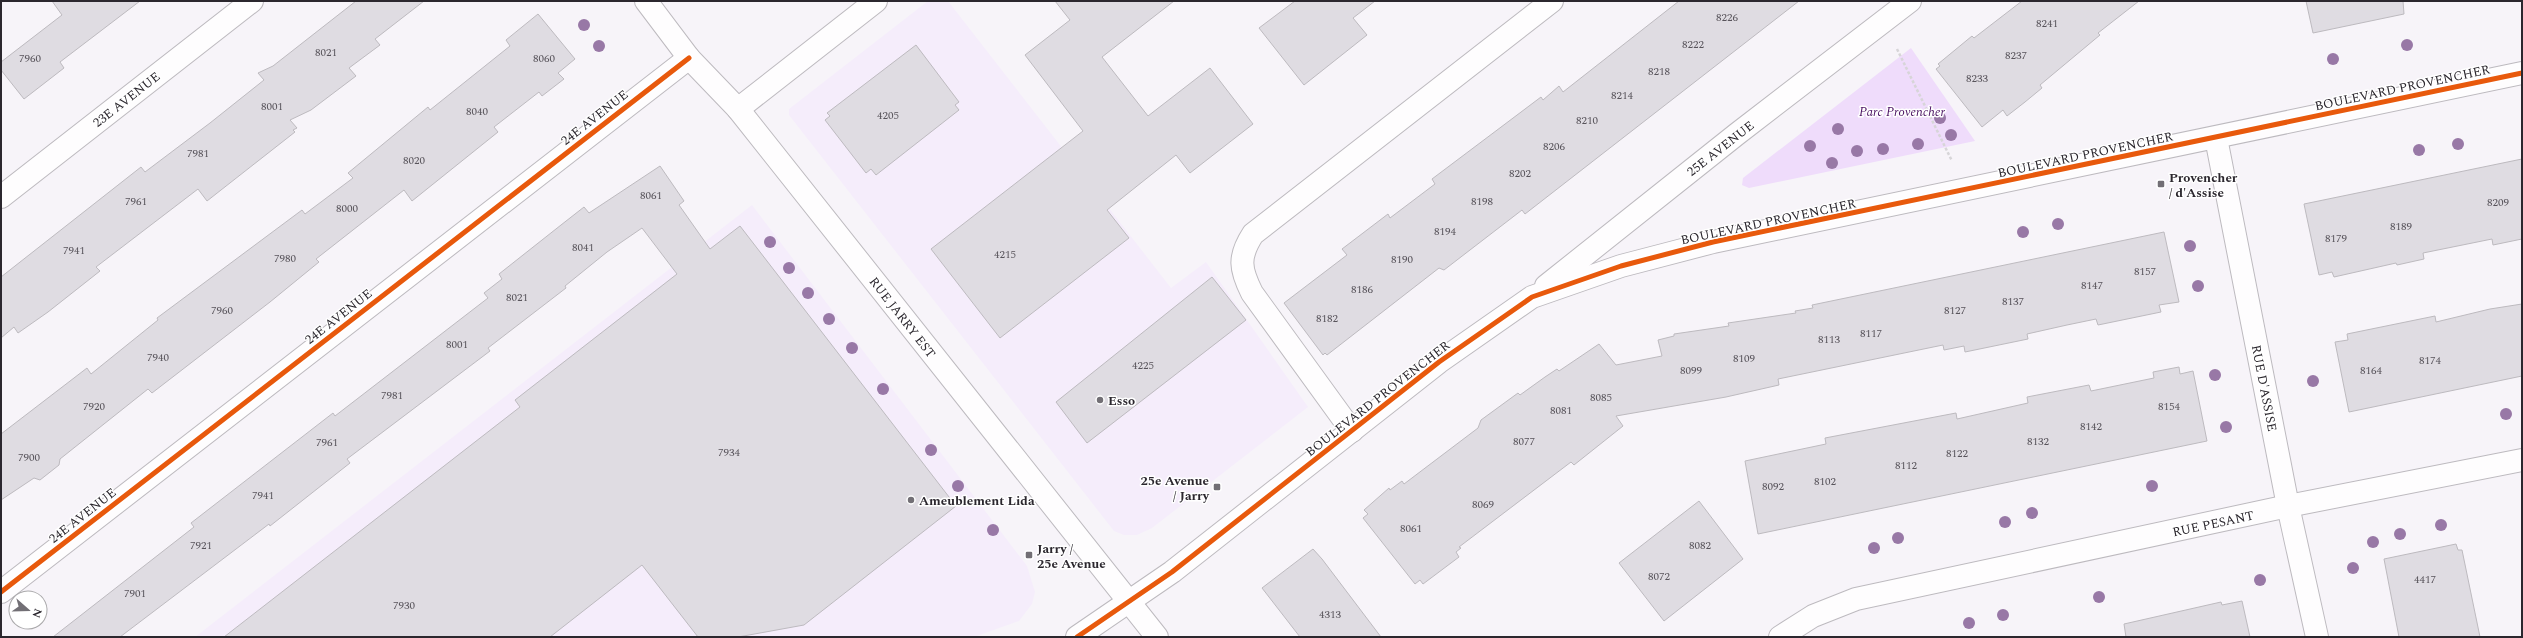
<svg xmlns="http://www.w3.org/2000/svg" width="2523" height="638" font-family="Spectral,serif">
  <rect width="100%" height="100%" fill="#f7f4f9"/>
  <!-- built -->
  <g fill="#f5edfb">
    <polygon points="928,1 948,1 1171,288 1206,262 1308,407 1152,528 1137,535 1124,535 1114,531 789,115 789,109"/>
    <polygon points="752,205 1027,566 1035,592 1032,604 1019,621 974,637 195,637"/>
  </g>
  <!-- green -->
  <polygon fill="#efdcfb" points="1911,48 1975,141 1749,188 1742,185 1743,178"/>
  <!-- building -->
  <g fill="#dfdce2" stroke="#bdbabf">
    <polygon points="52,1 140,1 60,62 64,68 24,99 1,70 1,62 62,15"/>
    <polygon points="356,1 424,1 375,39 380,45 349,68 356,76 311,110 290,120 297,128 293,130 295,132 207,201 198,189 96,267 100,271 48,312 18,333 14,327 1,338 1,277 141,167 145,172 210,123 264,80 258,73 273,66"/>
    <polygon points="1055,1 1174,1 1102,57 1148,116 1210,68 1253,124 1190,173 1176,155 1107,210 1129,238 1000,338 931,249 1083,131 1025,55 1070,20"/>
    <polygon points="1295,1 1375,1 1353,18 1367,35 1304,85 1259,28"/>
    <polygon points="1679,1 1799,1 1525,214 1522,210 1444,270 1439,268 1327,355 1325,353 1323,355 1284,303 1347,255 1342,249 1388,214 1390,218 1435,184 1432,179 1541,97 1543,100 1559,86 1563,92"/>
    <polygon points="2022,1 2139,1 2098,33 2100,35 2040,85 2042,88 2025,102 2007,116 2003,110 1982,127 1936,69 1940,66 1938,64 1972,36 1974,38"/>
    <polygon points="2306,1 2403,1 2404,14 2313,33"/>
    <polygon points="538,14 575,59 558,73 564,79 542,96 539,92 494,127 498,132 412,201 404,190 316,259 319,262 270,302 152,393 148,389 60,459 59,465 40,480 34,478 1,500 1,434 87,368 91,374 158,320 157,318 302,210 305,214 353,178 348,173 428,107 430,110 510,46 506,40"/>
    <polygon points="916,45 959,102 955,105 959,110 876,175 871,169 866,173 825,120 830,116 827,113"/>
    <polygon points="2522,159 2522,239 2493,245 2492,239 2423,253 2424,259 2397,265 2396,263 2334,277 2332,272 2319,275 2304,204"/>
    <polygon points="660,166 684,201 679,205 710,249 740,226 956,506 804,625 738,637 698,637 642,565 550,637 224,637 520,407 515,400 677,274 642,228 607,252 565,286 566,288 488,348 490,351 347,459 350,463 270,526 269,524 120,637 53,637 194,527 191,523 333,413 335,416 488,298 484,293 502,279 499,274 561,225 584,207 589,213"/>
    <polygon points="2164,232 2179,302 2159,305 2161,312 2098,325 2096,319 2067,325 2027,334 2028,339 1965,352 1964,346 1944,350 1943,345 1778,379 1779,385 1726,397 1616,416 1623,426 1574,465 1571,462 1459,547 1461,548 1456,552 1459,557 1423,584 1420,580 1415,584 1363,518 1368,514 1364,510 1389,488 1390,490 1402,481 1404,484 1478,428 1481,420 1518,393 1520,395 1545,377 1557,369 1559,371 1599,344 1616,365 1662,356 1658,340 1674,336 1674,334 1729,326 1728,323 1796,313 1795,311 1813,308 1812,305"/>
    <polygon points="1212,277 1246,320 1087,443 1056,402"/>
    <polygon points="2522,304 2522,376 2349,412 2335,342 2348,340 2347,334 2435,316 2436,322 2490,309"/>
    <polygon points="2179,367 2180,374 2193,371 2207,441 1758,534 1745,461 1826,444 1825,438 1956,413 1957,419 2028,403 2027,397 2089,385 2091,391 2154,378 2153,372"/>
    <polygon points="1699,501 1743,559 1664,621 1619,563"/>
    <polygon points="2456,544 2458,550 2462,550 2480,637 2399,637 2384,559"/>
    <polygon points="1313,549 1322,559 1381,637 1300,637 1262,588"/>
    <polygon points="2242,601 2250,637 2126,637 2124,624 2221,602 2222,605"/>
  </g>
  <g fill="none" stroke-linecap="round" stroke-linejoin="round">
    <defs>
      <g id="minor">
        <polyline points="646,1 689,58 738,109 1157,637"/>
        <polyline points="738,109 876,1"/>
        <polyline points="2216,138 2288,506 2317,637"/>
        <polyline points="1,197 252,1"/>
        <polyline points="1546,286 1737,134 1910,1"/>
        <path d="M1352,431L1252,293C1240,269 1238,257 1253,234L1552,1"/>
        <polyline points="1,592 689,58"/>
        <polyline points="1077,637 1172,572 1439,362 1532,297 1621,266 1713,242 2522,73"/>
        <polyline points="1780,637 1813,616 1856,599 2288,506 2522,460"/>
      </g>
    </defs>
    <!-- minor casing -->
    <use href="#minor" stroke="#bdbabf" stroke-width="24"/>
    <!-- path -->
    <polyline stroke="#d7d5d8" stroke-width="2.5" stroke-dasharray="3 2" stroke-linecap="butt" points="1897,49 1952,161"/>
    <!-- minor -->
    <use href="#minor" stroke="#fefdfe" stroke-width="22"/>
    <defs>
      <g id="cycleway">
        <polyline points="1,592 689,58"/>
        <polyline points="1077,637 1172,572 1439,362 1532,297 1621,266 1713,242 2522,73"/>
      </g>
    </defs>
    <!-- cycleway casing -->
    <use href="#cycleway" stroke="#fff" stroke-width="8"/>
    <!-- cycleway -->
    <use href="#cycleway" stroke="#e8590c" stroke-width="5"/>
  </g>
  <!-- trees -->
  <g fill="#9878a6">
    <circle cx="584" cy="25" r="6"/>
    <circle cx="2407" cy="45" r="6"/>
    <circle cx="599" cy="46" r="6"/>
    <circle cx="2333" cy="59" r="6"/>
    <circle cx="1940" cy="118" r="6"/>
    <circle cx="1838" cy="129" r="6"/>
    <circle cx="1951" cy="135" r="6"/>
    <circle cx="1918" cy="144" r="6"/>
    <circle cx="2458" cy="144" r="6"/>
    <circle cx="1810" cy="146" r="6"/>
    <circle cx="1883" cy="149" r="6"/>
    <circle cx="2419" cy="150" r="6"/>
    <circle cx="1857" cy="151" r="6"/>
    <circle cx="1832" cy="163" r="6"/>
    <circle cx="2058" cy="224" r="6"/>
    <circle cx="2023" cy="232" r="6"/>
    <circle cx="770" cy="242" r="6"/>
    <circle cx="2190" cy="246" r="6"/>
    <circle cx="789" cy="268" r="6"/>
    <circle cx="2198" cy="286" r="6"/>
    <circle cx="808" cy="293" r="6"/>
    <circle cx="829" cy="319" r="6"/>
    <circle cx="852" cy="348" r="6"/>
    <circle cx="2215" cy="375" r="6"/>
    <circle cx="2313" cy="381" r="6"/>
    <circle cx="883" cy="389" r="6"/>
    <circle cx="2506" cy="414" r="6"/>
    <circle cx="2226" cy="427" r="6"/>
    <circle cx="931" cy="450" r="6"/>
    <circle cx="958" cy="486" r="6"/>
    <circle cx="2152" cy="486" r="6"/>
    <circle cx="2032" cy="513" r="6"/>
    <circle cx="2005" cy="522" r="6"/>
    <circle cx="2441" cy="525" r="6"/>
    <circle cx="993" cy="530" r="6"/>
    <circle cx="2400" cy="534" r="6"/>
    <circle cx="1898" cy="538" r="6"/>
    <circle cx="2373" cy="542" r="6"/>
    <circle cx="1874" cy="548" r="6"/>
    <circle cx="2353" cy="568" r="6"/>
    <circle cx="2260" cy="580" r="6"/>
    <circle cx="2099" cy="597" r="6"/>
    <circle cx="2003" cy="615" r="6"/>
    <circle cx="1969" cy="623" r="6"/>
  </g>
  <!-- markers -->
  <g fill="#726f75" stroke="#fff" stroke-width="1.5">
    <rect x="2157" y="180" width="8" height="8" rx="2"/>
    <circle cx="1100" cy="400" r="4"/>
    <rect x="1213" y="483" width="8" height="8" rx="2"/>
    <circle cx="911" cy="500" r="4"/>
    <rect x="1025" y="551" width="8" height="8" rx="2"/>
  </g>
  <g text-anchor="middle" stroke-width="3" stroke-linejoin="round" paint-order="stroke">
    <!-- number labels -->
    <g font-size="11" fill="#58545b">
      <text x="1727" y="21">8226</text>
      <text x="2047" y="27">8241</text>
      <text x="1693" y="48">8222</text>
      <text x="326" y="56">8021</text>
      <text x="2016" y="59">8237</text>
      <text x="30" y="62">7960</text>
      <text x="544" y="62">8060</text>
      <text x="1659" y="75">8218</text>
      <text x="1977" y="82">8233</text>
      <text x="1622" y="99">8214</text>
      <text x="272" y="110">8001</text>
      <text x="477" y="115">8040</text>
      <text x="888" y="119">4205</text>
      <text x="1587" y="124">8210</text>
      <text x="1554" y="150">8206</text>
      <text x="198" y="157">7981</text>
      <text x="414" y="164">8020</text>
      <text x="1520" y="177">8202</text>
      <text x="651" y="199">8061</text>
      <text x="136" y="205">7961</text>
      <text x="1482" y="205">8198</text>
      <text x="2498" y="206">8209</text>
      <text x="347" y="212">8000</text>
      <text x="2401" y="230">8189</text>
      <text x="1445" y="235">8194</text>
      <text x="2336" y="242">8179</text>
      <text x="583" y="251">8041</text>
      <text x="74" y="254">7941</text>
      <text x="1005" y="258">4215</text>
      <text x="285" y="262">7980</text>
      <text x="1402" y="263">8190</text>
      <text x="2145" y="275">8157</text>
      <text x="2092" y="289">8147</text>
      <text x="1362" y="293">8186</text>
      <text x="517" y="301">8021</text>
      <text x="2013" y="305">8137</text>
      <text x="222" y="314">7960</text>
      <text x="1955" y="314">8127</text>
      <text x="1327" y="322">8182</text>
      <text x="1871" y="337">8117</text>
      <text x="1829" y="343">8113</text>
      <text x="457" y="348">8001</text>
      <text x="158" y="361">7940</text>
      <text x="1744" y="362">8109</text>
      <text x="2430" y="364">8174</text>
      <text x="1143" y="369">4225</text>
      <text x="1691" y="374">8099</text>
      <text x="2371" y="374">8164</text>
      <text x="392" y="399">7981</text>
      <text x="1601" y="401">8085</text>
      <text x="94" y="410">7920</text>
      <text x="2169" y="410">8154</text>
      <text x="1561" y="414">8081</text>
      <text x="2091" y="430">8142</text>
      <text x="1524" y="445">8077</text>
      <text x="2038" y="445">8132</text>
      <text x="327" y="446">7961</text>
      <text x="729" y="456">7934</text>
      <text x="1957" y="457">8122</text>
      <text x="29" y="461">7900</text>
      <text x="1906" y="469">8112</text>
      <text x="1825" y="485">8102</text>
      <text x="1773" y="490">8092</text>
      <text x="263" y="499">7941</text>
      <text x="1483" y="508">8069</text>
      <text x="1411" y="532">8061</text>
      <text x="201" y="549">7921</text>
      <text x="1700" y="549">8082</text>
      <text x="1659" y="580">8072</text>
      <text x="2425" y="583">4417</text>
      <text x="135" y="597">7901</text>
      <text x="404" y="609">7930</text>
      <text x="1330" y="618">4313</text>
    </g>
    <!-- street labels -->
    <g font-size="13" fill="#2b272e" stroke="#fff">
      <text transform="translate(2402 87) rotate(-12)" y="5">BOULEVARD PROVENCHER</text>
      <text transform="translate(126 99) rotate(-38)" y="5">23E AVENUE</text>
      <text transform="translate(594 117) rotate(-38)" y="5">24E AVENUE</text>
      <text transform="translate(1720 148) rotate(-38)" y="5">25E AVENUE</text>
      <text transform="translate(2085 154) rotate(-12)" y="5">BOULEVARD PROVENCHER</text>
      <text transform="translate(1768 221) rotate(-12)" y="5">BOULEVARD PROVENCHER</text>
      <text transform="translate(338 316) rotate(-38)" y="5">24E AVENUE</text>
      <text transform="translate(903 317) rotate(52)" y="5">RUE JARRY EST</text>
      <text transform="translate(2265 388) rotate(79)" y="5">RUE D'ASSISE</text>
      <text transform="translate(1377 398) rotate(-38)" y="5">BOULEVARD PROVENCHER</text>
      <text transform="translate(82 515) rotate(-38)" y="5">24E AVENUE</text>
      <text transform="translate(2213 523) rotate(-12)" y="5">RUE PESANT</text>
    </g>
    <!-- park labels -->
    <g font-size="13" font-style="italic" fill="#4a1262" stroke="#fff">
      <text x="1902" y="116">Parc Provencher</text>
    </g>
    <!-- poi labels -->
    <g font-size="13" font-weight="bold" fill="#2b272e" stroke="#fff" text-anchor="start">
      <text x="2169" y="182">Provencher<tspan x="2169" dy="15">/ d'Assise</tspan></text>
      <text x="1108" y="405">Esso</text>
      <text x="1209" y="485" text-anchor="end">25e Avenue<tspan x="1209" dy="15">/ Jarry</tspan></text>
      <text x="919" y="505">Ameublement Lida</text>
      <text x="1037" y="553">Jarry /<tspan x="1037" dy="15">25e Avenue</tspan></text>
    </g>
  </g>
  <!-- border -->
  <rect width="2523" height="638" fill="none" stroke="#2b272e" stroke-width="4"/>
  <!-- north arrow -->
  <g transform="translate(28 610) rotate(110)"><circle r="19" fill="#ffffff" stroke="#aaa9ab"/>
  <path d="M0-3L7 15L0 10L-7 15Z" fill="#726f75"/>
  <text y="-6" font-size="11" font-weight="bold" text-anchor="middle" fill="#2b272e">N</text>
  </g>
</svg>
